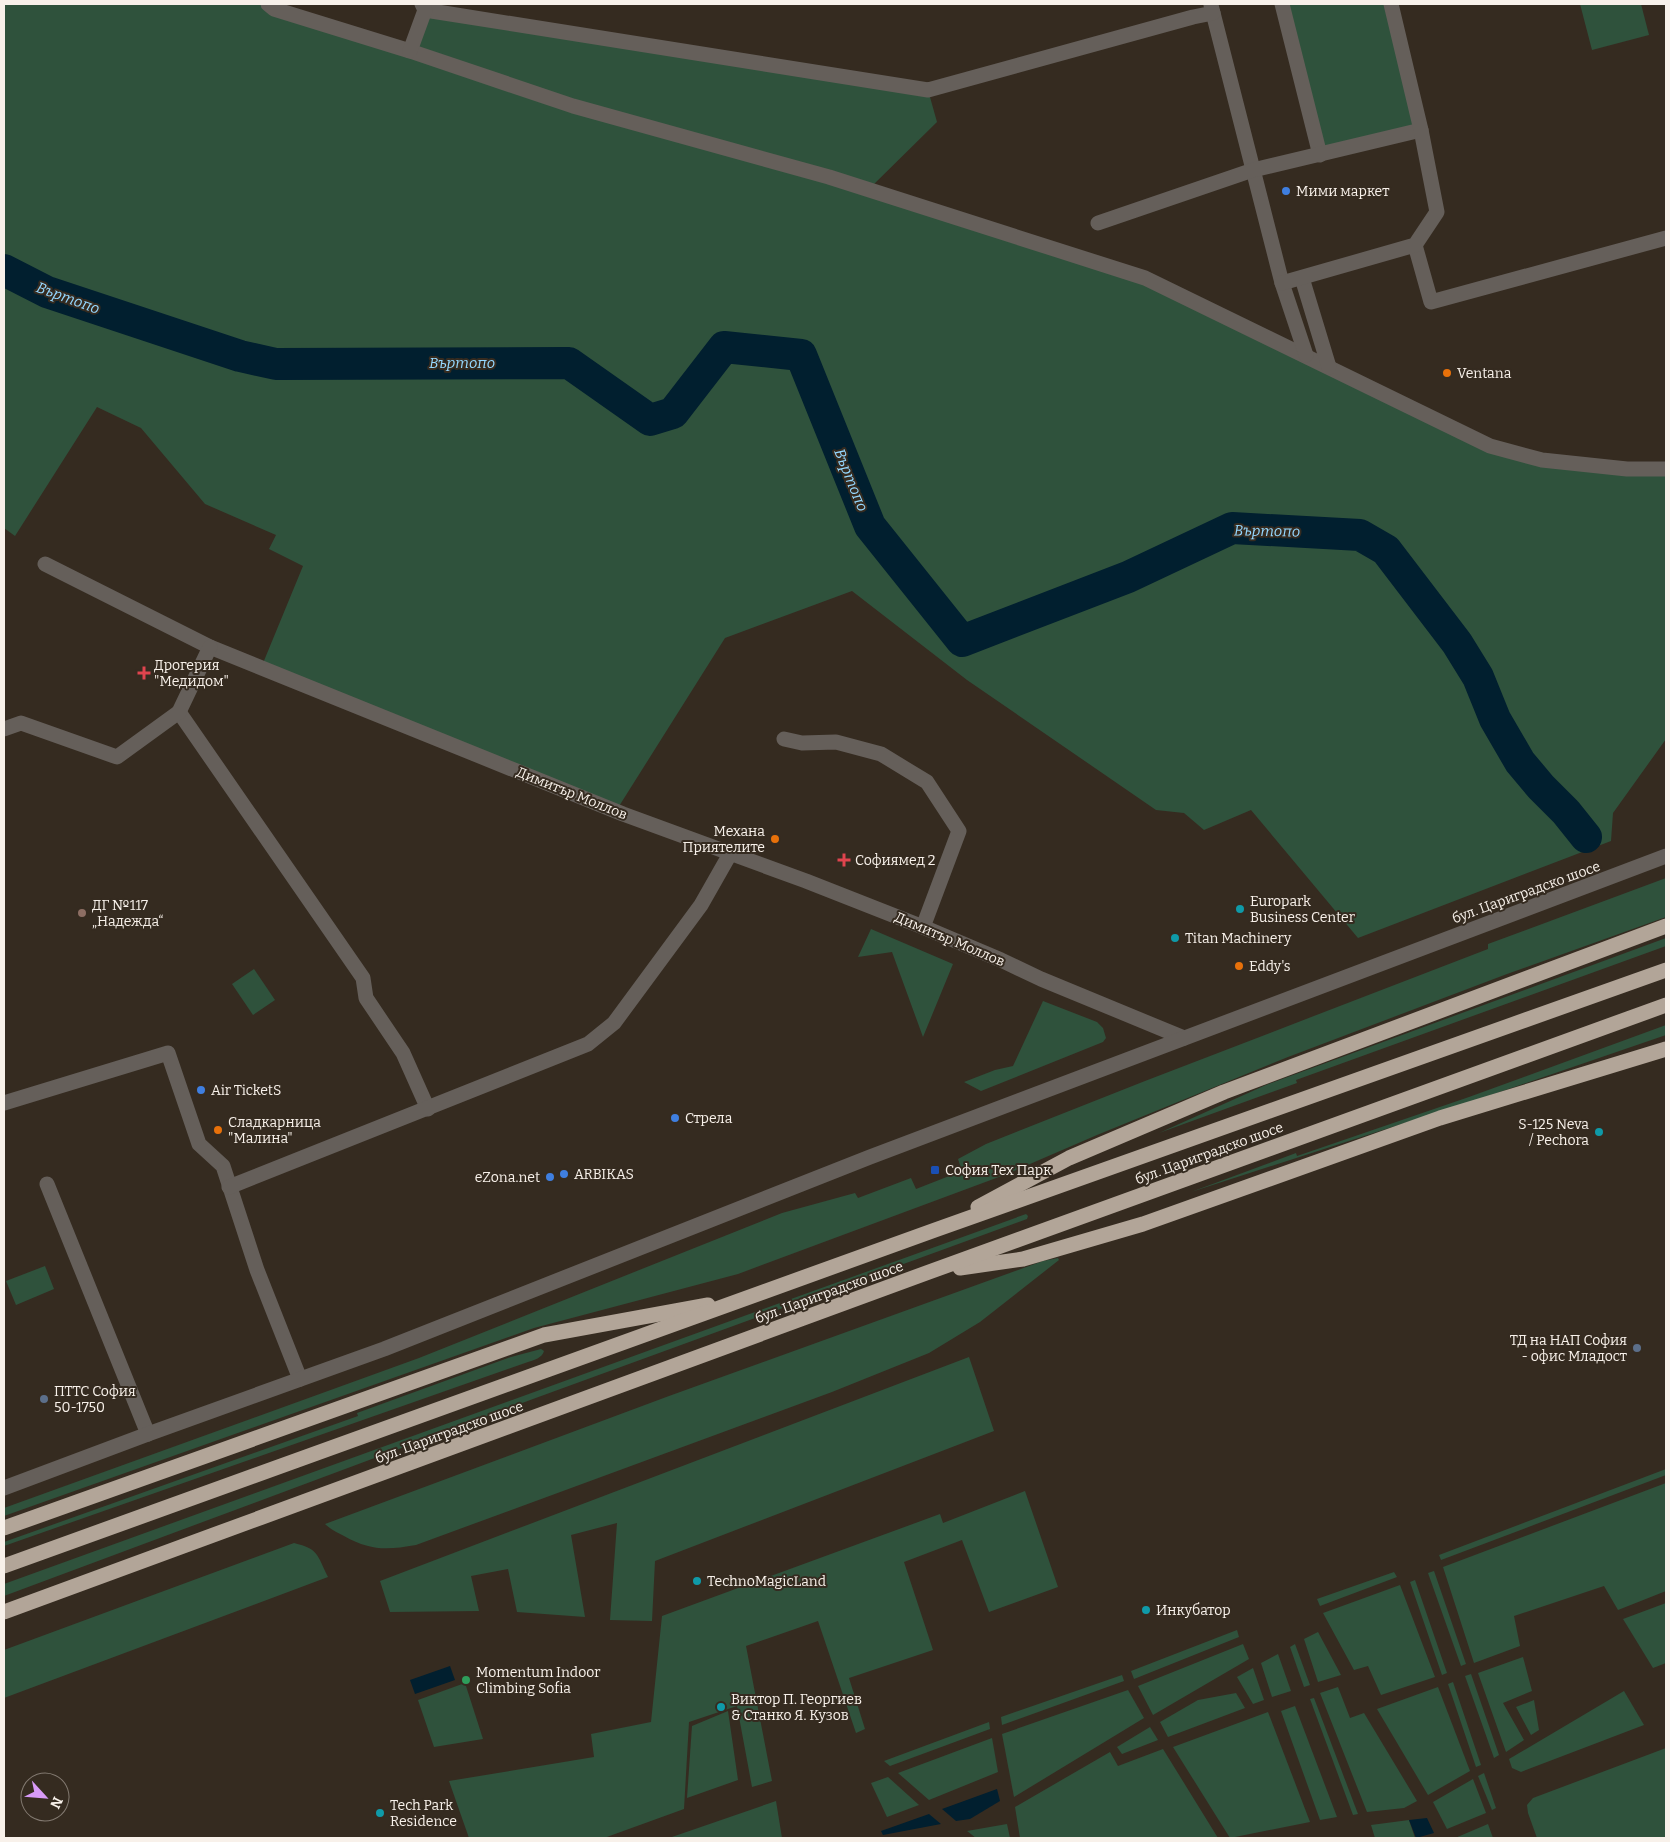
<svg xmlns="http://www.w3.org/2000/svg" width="1670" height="1842" font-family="Bitter,serif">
  <rect width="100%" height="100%" fill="#352b20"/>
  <!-- green -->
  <g fill="#2f523c">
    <polygon points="4,4 268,4 410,51 425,10 928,90 937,122 869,189 1145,278 1490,446 1666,469 1666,739 1613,813 1611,841 1358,938 1251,810 1204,830 1184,813 1156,810 967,680 852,591 725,638 616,811 261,668 303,566 269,549 276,535 205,504 141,428 97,407 15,536 4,528"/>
    <polygon points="1282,4 1391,4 1421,130 1320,155"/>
    <polygon points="1580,4 1641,4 1649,35 1592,50"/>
    <polygon points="1666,878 1666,917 1507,974 1288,1057 1097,1135 1007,1174 738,1274 534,1328 4,1516 4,1508 419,1358 782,1213 855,1193 858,1198 911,1178 916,1189 962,1171 958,1159 986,1144 1145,1081 1488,949 1488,944"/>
    <polygon points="871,929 953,964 923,1037 892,952 858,957"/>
    <polygon points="1666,938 1666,946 1296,1080 1297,1083 1159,1133 1266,1085"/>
    <polygon points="254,969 275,1000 253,1015 232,984"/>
    <polygon points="1043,1001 1097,1022 1103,1028 1106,1038 1103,1042 981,1091 964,1082 995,1070 1013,1066"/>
    <polygon points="1666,1025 1666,1035 1488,1096 1191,1192 1296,1153 1297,1156 1469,1097"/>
    <polygon points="1026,1214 1028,1216 1027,1219 533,1399 4,1596 4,1584"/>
    <path d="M1058,1258L1059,1260L980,1322L929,1353L832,1392L416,1545C387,1550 371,1551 344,1536C338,1533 330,1529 325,1524L669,1396L1043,1261Z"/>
    <polygon points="45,1266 54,1289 16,1305 6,1281"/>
    <path d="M541,1349L544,1351C542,1358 534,1360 528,1362L4,1546V1542L358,1416L357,1413L511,1357Z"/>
    <polygon points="969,1357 994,1431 655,1561 652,1621 610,1620 617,1523 571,1535 585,1617 517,1612 508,1569 471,1576 479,1611 390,1612 380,1581"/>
    <polygon points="1666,1469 1666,1475 1441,1560 1439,1555"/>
    <polygon points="1666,1483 1666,1591 1618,1610 1604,1586 1514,1616 1520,1646 1474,1663 1443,1567"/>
    <polygon points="1025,1491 1058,1587 989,1612 962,1540 904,1562 933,1650 849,1678 865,1729 856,1733 818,1621 746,1646 772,1781 752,1787 737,1706 689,1722 684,1809 604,1838 469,1838 449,1781 594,1757 591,1734 651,1722 662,1616 940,1514 943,1523"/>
    <path d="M294,1543C319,1549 317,1555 328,1577L4,1698V1650Z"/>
    <polygon points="1434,1571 1466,1664 1461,1666 1428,1573"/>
    <polygon points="1394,1572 1397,1577 1320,1606 1317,1599"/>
    <polygon points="1415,1580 1447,1673 1442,1675 1410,1582"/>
    <polygon points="1400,1585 1435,1677 1381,1695 1368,1666 1354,1670 1323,1613"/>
    <polygon points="1666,1603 1666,1663 1653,1668 1623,1619"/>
    <polygon points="1237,1630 1239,1637 1134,1679 1131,1671"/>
    <polygon points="1318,1632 1341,1675 1318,1682 1304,1639"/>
    <polygon points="1243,1644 1249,1659 1153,1715 1138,1686"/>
    <polygon points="1295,1644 1310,1685 1304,1687 1290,1647"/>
    <polygon points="1278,1654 1291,1691 1272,1697 1261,1663"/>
    <polygon points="1523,1657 1532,1691 1503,1703 1524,1740 1506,1752 1478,1673"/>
    <polygon points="1253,1668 1264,1700 1253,1704 1237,1677"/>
    <polygon points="1471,1674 1499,1755 1494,1758 1465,1676"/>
    <polygon points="1122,1675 1124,1681 1002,1725 1001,1717"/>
    <polygon points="1453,1682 1481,1765 1476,1767 1448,1684"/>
    <polygon points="465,1683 483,1739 434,1747 418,1700"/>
    <polygon points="1338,1687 1350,1718 1364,1713 1417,1801 1404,1808 1367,1812 1320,1693"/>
    <polygon points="1438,1687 1470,1771 1428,1795 1377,1709"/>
    <polygon points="1128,1690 1144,1718 1014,1797 1002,1734"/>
    <polygon points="1624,1691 1644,1725 1521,1772 1512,1768 1509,1759"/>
    <polygon points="1236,1693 1245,1708 1168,1737 1160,1722 1198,1700"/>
    <polygon points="1314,1698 1358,1814 1353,1815 1310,1699"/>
    <polygon points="1534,1700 1539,1730 1531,1735 1516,1707"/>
    <polygon points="1295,1706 1337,1817 1320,1820 1281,1711"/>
    <polygon points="728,1711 738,1780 687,1798 692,1726"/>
    <polygon points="1268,1712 1310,1822 1230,1838 1173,1747"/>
    <polygon points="989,1722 990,1729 890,1766 884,1761"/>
    <polygon points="1150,1727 1158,1740 1122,1754 1117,1747"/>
    <polygon points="992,1738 998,1772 929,1800 898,1773"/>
    <polygon points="1666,1748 1666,1838 1537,1838 1528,1813 1527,1805 1533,1798"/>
    <polygon points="1163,1749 1218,1838 1020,1838 1015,1807 1110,1752 1118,1766"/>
    <polygon points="1484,1773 1496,1808 1492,1810 1478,1776"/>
    <polygon points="888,1777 919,1805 887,1817 871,1783"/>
    <polygon points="1473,1779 1486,1813 1447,1829 1433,1802"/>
    <polygon points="776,1801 782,1838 669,1838"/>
    <polygon points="1409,1820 1415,1838 1375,1838 1371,1825"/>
    <polygon points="1007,1824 1010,1838 976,1838 967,1831"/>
    <polygon points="1488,1824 1493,1838 1455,1838"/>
  </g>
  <!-- water -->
  <g fill="#011f2f">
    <polygon points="450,1666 455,1680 415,1694 410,1680"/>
    <polygon points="997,1789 1000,1801 970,1819 956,1821 942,1809"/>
    <polygon points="929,1814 941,1824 883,1835 881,1831"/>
    <polygon points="1427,1818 1434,1833 1416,1838 1409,1820"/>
  </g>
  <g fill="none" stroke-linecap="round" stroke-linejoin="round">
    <!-- river -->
    <polyline stroke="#011f2f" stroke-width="32" points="4,270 47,292 240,356 276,364 569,363 650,420 673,413 724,347 801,355 870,526 962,641 1128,577 1232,528 1360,535 1386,550 1457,643 1478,677 1495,719 1520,762 1541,787 1566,812 1586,837"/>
    <!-- street -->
    <g stroke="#655f5a" stroke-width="15">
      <polyline points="268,4 274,9 410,51 573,106 829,177 1145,278 1490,446 1542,460 1627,469 1666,469"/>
      <polyline points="1282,4 1320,155"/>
      <polyline points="1211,5 1282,283 1306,355"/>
      <polyline points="425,10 928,90 1193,17 1213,13"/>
      <polyline points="410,51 425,10 422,4"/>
      <polyline points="1098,223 1253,170 1421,130"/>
      <polyline points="1415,245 1431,302 1666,238"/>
      <polyline points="1302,278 1329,367"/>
      <polyline points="1282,283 1415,245 1437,212 1421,130 1391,4"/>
      <polyline points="45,564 210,647 623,814 806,881 923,927 1001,960 1041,979 1184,1038"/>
      <polyline points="179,712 363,978 366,998 403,1053 428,1109"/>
      <polyline points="4,729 21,723 117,757 179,712 210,647"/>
      <polyline points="784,739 802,743 836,742 881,754 927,782 959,831 923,927"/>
      <polyline points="4,1103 168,1053 199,1144 223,1166 257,1270 300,1379"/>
      <polyline points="47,1184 148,1434"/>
      <polyline points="229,1187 588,1044 614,1023 701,905 730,854"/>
      <polyline points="4,1488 148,1434 384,1349 870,1157 1666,856"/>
    </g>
    <!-- highway -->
    <g stroke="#b2a598" stroke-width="15">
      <polyline points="978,1207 1069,1158 1224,1092 1666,926"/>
      <polyline points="960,1268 1023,1259 1143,1224 1440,1118 1666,1049"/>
      <polyline points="4,1528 544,1335 708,1305"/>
      <polyline points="4,1566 935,1230 1666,970"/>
      <polyline points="4,1612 929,1272 1666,1005"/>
    </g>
  </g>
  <!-- markers -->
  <g fill="#3f7fe0" stroke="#352b20" stroke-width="2">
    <circle cx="1286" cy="191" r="5"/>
    <circle cx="201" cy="1090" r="5"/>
    <circle cx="675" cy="1118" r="5"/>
    <circle cx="564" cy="1174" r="5"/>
    <circle cx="550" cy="1177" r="5"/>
  </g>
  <g fill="#e8710a" stroke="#352b20" stroke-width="2">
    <circle cx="1447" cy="373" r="5"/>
    <circle cx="775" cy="839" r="5"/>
    <circle cx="1239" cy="966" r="5"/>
    <circle cx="218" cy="1130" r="5"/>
  </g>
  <g fill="#e0444e" stroke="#352b20" stroke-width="2">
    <path d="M141.5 665.5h5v5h5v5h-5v5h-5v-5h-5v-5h5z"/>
    <path d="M841.5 852.5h5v5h5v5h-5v5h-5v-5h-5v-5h5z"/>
  </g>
  <g fill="#0f9aa8" stroke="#352b20" stroke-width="2">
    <circle cx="1240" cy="909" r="5"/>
    <circle cx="1175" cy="938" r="5"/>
    <circle cx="1599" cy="1132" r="5"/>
    <circle cx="697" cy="1581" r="5"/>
    <circle cx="1146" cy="1610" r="5"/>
    <circle cx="721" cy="1707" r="5"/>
    <circle cx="380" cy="1813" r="5"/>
  </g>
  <circle fill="#8d6e63" stroke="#352b20" stroke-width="2" cx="82" cy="913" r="5"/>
  <rect fill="#1a4fb4" stroke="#352b20" stroke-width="2" x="930" y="1165" width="10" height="10" rx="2.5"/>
  <g fill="#5c6f8a" stroke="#352b20" stroke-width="2">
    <circle cx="1637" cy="1348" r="5"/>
    <circle cx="44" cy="1399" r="5"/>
  </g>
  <circle fill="#2e9e5b" stroke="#352b20" stroke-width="2" cx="466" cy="1680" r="5"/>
  <g text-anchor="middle" stroke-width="4" stroke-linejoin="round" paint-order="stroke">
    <!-- poi labels -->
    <g font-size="14" fill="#f8f1ea" stroke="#352b20" text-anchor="start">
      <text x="1296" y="196">Мими маркет</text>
      <text x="1457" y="378">Ventana</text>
      <text x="154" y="670">Дрогерия<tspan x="154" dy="16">"Медидом"</tspan></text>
      <text x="765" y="836" text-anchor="end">Механа<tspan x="765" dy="16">Приятелите</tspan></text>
      <text x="855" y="865">Софиямед 2</text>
      <text x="1250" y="906">Europark<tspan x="1250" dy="16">Business Center</tspan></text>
      <text x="92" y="910">ДГ №117<tspan x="92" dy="16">„Надежда“</tspan></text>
      <text x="1185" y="943">Titan Machinery</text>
      <text x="1249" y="971">Eddy's</text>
      <text x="211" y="1095">Air TicketS</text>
      <text x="685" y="1123">Стрела</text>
      <text x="228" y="1127">Сладкарница<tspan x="228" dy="16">"Малина"</tspan></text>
      <text x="1589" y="1129" text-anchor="end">S-125 Neva<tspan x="1589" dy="16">/ Pechora</tspan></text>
      <text x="945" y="1175">София Тех Парк</text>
      <text x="574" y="1179">ARBIKAS</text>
      <text x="540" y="1182" text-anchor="end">eZona.net</text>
      <text x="1627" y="1345" text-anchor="end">ТД на НАП София<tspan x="1627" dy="16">- офис Младост</tspan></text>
      <text x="54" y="1396">ПТТС София<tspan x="54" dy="16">50-1750</tspan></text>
      <text x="707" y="1586">TechnoMagicLand</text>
      <text x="1156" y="1615">Инкубатор</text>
      <text x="476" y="1677">Momentum Indoor<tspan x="476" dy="16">Climbing Sofia</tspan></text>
      <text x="731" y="1704">Виктор П. Георгиев<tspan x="731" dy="16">&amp; Станко Я. Кузов</tspan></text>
      <text x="390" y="1810">Tech Park<tspan x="390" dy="16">Residence</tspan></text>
    </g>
    <!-- street labels -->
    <g font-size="14" fill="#f8f1ea" stroke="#352b20">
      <text transform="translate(572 793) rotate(22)" y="5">Димитър Моллов</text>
      <text transform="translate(1526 892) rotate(-20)" y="5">бул. Цариградско шосе</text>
      <text transform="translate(950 939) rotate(23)" y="5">Димитър Моллов</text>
      <text transform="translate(1209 1153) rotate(-20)" y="5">бул. Цариградско шосе</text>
      <text transform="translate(829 1292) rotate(-20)" y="5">бул. Цариградско шосе</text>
      <text transform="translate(449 1432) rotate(-20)" y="5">бул. Цариградско шосе</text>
    </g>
    <!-- water labels -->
    <g font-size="15" font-style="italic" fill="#95d8ff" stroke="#352b20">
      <text transform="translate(68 298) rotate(20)" y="5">Въртопо</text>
      <text x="462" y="368">Въртопо</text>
      <text transform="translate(851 480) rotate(68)" y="5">Въртопо</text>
      <text transform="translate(1267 531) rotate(1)" y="5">Въртопо</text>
    </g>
  </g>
  <!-- border -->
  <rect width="1670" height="1842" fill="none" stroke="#f8f1ea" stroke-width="10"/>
  <!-- north arrow -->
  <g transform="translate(45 1797) rotate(116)"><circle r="24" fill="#352b20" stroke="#837a71"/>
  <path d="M0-4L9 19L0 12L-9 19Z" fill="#d89af8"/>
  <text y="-8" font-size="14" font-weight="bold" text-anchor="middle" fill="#f8f1ea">N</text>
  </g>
</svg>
